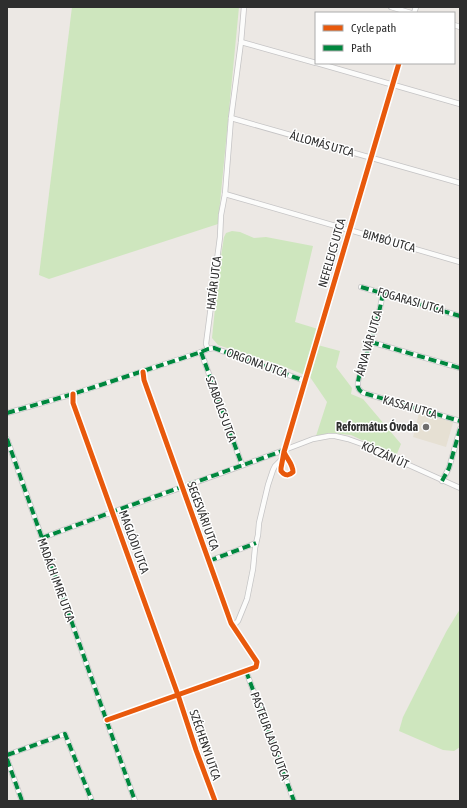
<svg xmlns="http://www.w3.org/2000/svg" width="467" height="808" font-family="'Asap Condensed',sans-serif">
  <rect width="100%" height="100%" fill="#ece8e4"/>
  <!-- education -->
  <polygon fill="#e6e0d3" points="419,413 452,422 453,423 446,447 413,437"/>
  <!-- green -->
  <g fill="#cee6be">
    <polygon points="72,7 239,7 218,224 49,279 39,275"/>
    <polygon points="232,231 240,232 254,238 266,237 313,246 295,322 318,329 314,344 340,351 336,367 352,388 351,394 363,399 401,444 396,456 351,435 330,433 316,436 327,402 310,377 285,367 218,345 212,338 219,269 224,237 226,233"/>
    <polygon points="460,609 460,747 454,751 443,750 399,731 403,717 446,632"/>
  </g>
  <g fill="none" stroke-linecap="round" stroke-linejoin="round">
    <defs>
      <g id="minor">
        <polyline points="391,7 411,13"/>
        <polyline points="414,13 416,7"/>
        <polyline points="454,25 460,27"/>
        <polyline points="241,42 316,63"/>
        <polyline points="317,63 460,104"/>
        <polyline points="231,118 460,183"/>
        <polyline points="225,194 460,262"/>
        <polyline points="361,287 460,316"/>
        <path d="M383,293C380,309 376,326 371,342C368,351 356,379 358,387C359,391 363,393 367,394L460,421"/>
        <polyline points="371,342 460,368"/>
        <polyline points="208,349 206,344 220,237 221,215 225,194 231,118 241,42 244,7"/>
        <polyline points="201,352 242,465"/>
        <polyline points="73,394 73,403 178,695 196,750 215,801"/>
        <polyline points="7,413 73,394 201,352 208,349 214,348 305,381"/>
        <polyline points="7,439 135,801"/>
        <path d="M284,452C287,459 293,464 293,472C289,476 285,476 281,471V468L284,452L399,63"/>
        <polyline points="442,481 449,468 460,429"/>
        <path d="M42,538C132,504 223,474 313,439L329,436H335L348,439L362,444L460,488"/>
        <polyline points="209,561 256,543"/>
        <polyline points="233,626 238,621 247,599 253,569 255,548 258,535 259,523 268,485 273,470 275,466 282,459"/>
        <polyline points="246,671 294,801"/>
        <polyline points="107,720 256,667 257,662 231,623 144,380 143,372"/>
        <polyline points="7,755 65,734 92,801"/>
        <polyline points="7,759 22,801"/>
      </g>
    </defs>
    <!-- minor casing -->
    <use href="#minor" stroke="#c5c4c5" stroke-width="6"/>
    <!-- minor -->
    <use href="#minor" stroke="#fcfcfb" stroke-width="4.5"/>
    <!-- quiet -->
    <g stroke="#00873e" stroke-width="4" stroke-dasharray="8 4" stroke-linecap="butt">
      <polyline points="361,287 460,316"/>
      <path d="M383,293C380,309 376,326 371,342C368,351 356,379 358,387C359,391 363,393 367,394L460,421"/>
      <polyline points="371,342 460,368"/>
      <polyline points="201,352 242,465"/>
      <polyline points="7,413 73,394 201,352 208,349 214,348 305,381"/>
      <polyline points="7,439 135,801"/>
      <polyline points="442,481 449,468 460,429"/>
      <polyline points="42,538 112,512 285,450"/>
      <polyline points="209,561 256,543"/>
      <polyline points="246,671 294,801"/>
      <polyline points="7,755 65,734 92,801"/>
      <polyline points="7,759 22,801"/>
    </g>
    <defs>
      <g id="cycleway">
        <polyline points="73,394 73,403 178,695 196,750 215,801"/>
        <path d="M284,452C287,459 293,464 293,472C289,476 285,476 281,471V468L284,452L399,63"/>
        <polyline points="107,720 256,667 257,662 231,623 144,380 143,372"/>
      </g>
    </defs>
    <!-- cycleway casing -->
    <use href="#cycleway" stroke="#fff" stroke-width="8"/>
    <!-- cycleway -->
    <use href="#cycleway" stroke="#e8590c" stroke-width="5"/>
  </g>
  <!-- markers -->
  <circle fill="#706f6e" stroke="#fff" stroke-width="1.5" cx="426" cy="427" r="4"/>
  <g text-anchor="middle" stroke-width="3" stroke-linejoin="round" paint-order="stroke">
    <!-- street labels -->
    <g font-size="12" fill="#2e2e2e" stroke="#fff">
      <text transform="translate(322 144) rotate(16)" y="4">ÁLLOMÁS UTCA</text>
      <text transform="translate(389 241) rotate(16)" y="4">BIMBÓ UTCA</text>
      <text transform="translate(332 253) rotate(-74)" y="4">NEFELEJCS UTCA</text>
      <text transform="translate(214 283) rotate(-83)" y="4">HATÁR UTCA</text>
      <text transform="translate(411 301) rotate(16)" y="4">FOGARASI UTCA</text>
      <text transform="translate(369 343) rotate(-74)" y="4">ÁRVA VÁR UTCA</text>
      <text transform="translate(257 363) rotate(20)" y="4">ORGONA UTCA</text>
      <text transform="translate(410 407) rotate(16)" y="4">KASSAI UTCA</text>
      <text transform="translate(221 409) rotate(70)" y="4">SZABOLCS UTCA</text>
      <text transform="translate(385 455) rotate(24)" y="4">KÓCZÁN ÚT</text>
      <text transform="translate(203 516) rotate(70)" y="4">SEGESVÁRI UTCA</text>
      <text transform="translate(134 542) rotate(70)" y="4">MAGLÓDI UTCA</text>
      <text transform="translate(56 580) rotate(70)" y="4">MADÁCH IMRE UTCA</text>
      <text transform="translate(270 736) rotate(70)" y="4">PASTEUR LAJOS UTCA</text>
      <text transform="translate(205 745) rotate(71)" y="4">SZÉCHENYI UTCA</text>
    </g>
    <!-- poi labels -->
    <g font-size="12" font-weight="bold" fill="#2e2e2e" stroke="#fff" text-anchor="end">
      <text x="418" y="431">Református Óvoda</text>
    </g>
  </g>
  <!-- border -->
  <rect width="467" height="808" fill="none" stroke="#2e2e2e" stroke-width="16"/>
  <!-- legend -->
  <rect x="315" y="12" width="140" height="52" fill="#ffffff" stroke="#ababab"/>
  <rect x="323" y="25" width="20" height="6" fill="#e8590c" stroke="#ababab"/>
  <text x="351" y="32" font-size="12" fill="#2e2e2e">Cycle path</text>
  <rect x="323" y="45" width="20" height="6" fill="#00873e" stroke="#ababab"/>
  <text x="351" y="52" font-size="12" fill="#2e2e2e">Path</text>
</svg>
